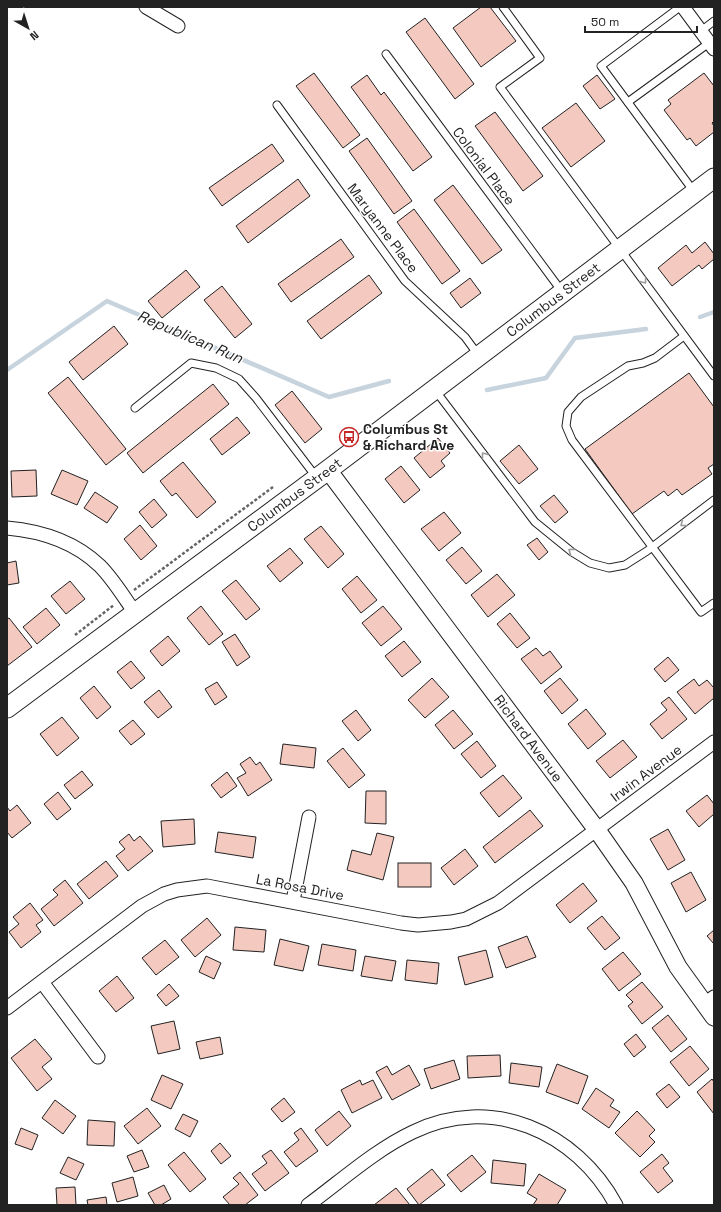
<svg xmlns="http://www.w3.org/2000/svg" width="721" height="1212" font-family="'Space Grotesk',sans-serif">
  <rect width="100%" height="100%" fill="#fff"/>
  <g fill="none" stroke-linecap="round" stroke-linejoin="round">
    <!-- stream -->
    <g stroke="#c7d3dd" stroke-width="4.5">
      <polyline points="700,317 714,312"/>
      <polyline points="7,370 107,301 329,397 389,381"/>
      <polyline points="487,390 546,378 575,338 646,329"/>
    </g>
  </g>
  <!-- building -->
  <g fill="#f3c9c0" stroke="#222">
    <polygon points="481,7 490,7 516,41 481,67 453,28"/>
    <polygon points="425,18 474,84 455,99 406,32"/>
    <polygon points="314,73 360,135 343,148 296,86"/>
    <polygon points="704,73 714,86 714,121 712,123 714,126 714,132 696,146 690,138 687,140 664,110 671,104 668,100"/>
    <polygon points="367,75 381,95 384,92 432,157 413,171 351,87"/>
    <polygon points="597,75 615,99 600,109 583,86"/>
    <polygon points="576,103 605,141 571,167 542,128"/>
    <polygon points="495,112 543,176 523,191 475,126"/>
    <polygon points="367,138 412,201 394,214 349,151"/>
    <polygon points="272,144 284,161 222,206 209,188"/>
    <polygon points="298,179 310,196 248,243 236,226"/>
    <polygon points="453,185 502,250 482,264 434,200"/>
    <polygon points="414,209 460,271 442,284 397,222"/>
    <polygon points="341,239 354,257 291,302 278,284"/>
    <polygon points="705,242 714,254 714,259 702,269 699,265 672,286 658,268 686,245 692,253"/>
    <polygon points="186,270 200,287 162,318 148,301"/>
    <polygon points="369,275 382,293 321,339 307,321"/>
    <polygon points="470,278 481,293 461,308 450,293"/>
    <polygon points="222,286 252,324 235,338 204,300"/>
    <polygon points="114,326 128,344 83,380 69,362"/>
    <polygon points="689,373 714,407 714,464 708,468 712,474 682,495 677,489 668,496 664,491 632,514 585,449"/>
    <polygon points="68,377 126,449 106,465 48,393"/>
    <polygon points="213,384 229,404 143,473 127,453"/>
    <polygon points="292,391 322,429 305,443 275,405"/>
    <polygon points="237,417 250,433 222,455 210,439"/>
    <polygon points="438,438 450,453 441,461 445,466 430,478 414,458"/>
    <polygon points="519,445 538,469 519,484 500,461"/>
    <polygon points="183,462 216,502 197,518 176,493 172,496 160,481"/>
    <polygon points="401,466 420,490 404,503 385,479"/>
    <polygon points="36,470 37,496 12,497 11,471"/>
    <polygon points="62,470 88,481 77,505 51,494"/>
    <polygon points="95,492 118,507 107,523 84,508"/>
    <polygon points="554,495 568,512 555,523 540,506"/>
    <polygon points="154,499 167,515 152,528 139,512"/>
    <polygon points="444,512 461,533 439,551 421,529"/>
    <polygon points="140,525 157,546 141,560 124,539"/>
    <polygon points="321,526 344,554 328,568 304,539"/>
    <polygon points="537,538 548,552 539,560 527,545"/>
    <polygon points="462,547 482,571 466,584 446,560"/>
    <polygon points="290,548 303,563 280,582 267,566"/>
    <polygon points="16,561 19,583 7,585 7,563"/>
    <polygon points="497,574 515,595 488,617 471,595"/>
    <polygon points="357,576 377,600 361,613 342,589"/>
    <polygon points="236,580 260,609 246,620 222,591"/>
    <polygon points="70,581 85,599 66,614 51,596"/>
    <polygon points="201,606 223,634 209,645 187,618"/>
    <polygon points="383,606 402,629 381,646 362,623"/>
    <polygon points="46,608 60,625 37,644 23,627"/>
    <polygon points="510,613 530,638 517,648 497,624"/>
    <polygon points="9,618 32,647 7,666 7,619"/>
    <polygon points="235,634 250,657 237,666 222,642"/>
    <polygon points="168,636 180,651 162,666 150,651"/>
    <polygon points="404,641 421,662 402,677 385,656"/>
    <polygon points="536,648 543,656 550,651 562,667 541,684 521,659"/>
    <polygon points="668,657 679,670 665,682 654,669"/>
    <polygon points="131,661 145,678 131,689 117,672"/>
    <polygon points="432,678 449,697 425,718 408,700"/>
    <polygon points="560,678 578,700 562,714 544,691"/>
    <polygon points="694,679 699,686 707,680 714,688 714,698 695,714 677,692"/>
    <polygon points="217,682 227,697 215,705 205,689"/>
    <polygon points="94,686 111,707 97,719 80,698"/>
    <polygon points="159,690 172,707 158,718 144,702"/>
    <polygon points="669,697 687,719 662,739 650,724 667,710 661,703"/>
    <polygon points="586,709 606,734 588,749 568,724"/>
    <polygon points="356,710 371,730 358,741 342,721"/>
    <polygon points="453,710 473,734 454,749 435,725"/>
    <polygon points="62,717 79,738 57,756 40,734"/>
    <polygon points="133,720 145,734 131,745 119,731"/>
    <polygon points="623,740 637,757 610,778 596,761"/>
    <polygon points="477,741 496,766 481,778 461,754"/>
    <polygon points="283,744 316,748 314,768 280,764"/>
    <polygon points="343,748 365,775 349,788 327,761"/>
    <polygon points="250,757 256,765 260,762 272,780 248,796 237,778 246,773 240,764"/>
    <polygon points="82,771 93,785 75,799 64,785"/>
    <polygon points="227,772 237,786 221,798 211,785"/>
    <polygon points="503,775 522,798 499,817 480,793"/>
    <polygon points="366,791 386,791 386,824 365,823"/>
    <polygon points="58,792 71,809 57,820 44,804"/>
    <polygon points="707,795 714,804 714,814 699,827 686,811"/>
    <polygon points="17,805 31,823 12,838 7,832 7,807 10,811"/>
    <polygon points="530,810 543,826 495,863 483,847"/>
    <polygon points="194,819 195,844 163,847 161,821"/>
    <polygon points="668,829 685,860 668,870 650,839"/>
    <polygon points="218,832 256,837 253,858 215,852"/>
    <polygon points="377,833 394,837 383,880 347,870 352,850 371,855"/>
    <polygon points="129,834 134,841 140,836 153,851 128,871 116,856 125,849 119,842"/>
    <polygon points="465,849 478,866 454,885 441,868"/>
    <polygon points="106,861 118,876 89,899 77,884"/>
    <rect x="398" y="863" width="33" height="24"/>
    <polygon points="691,872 706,900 686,912 671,883"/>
    <polygon points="65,880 83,903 54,926 41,909 58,895 53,890"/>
    <polygon points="583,883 597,901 570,923 556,905"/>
    <polygon points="30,903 43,920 36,925 41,932 21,948 9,932 19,924 13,917"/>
    <polygon points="602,916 620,938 605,950 587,928"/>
    <polygon points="207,918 221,935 195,957 181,940"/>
    <polygon points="235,927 266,930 264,952 233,950"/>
    <polygon points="714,930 714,944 707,936"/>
    <polygon points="527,936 536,957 506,968 498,947"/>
    <polygon points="280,939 309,946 303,971 274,965"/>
    <polygon points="165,940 179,957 156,975 142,958"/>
    <polygon points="322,944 356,950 353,971 318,965"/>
    <polygon points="486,950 493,977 465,985 458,957"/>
    <polygon points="623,952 641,974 619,991 602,969"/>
    <polygon points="206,956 221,963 214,979 199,972"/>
    <polygon points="365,956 396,961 392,981 361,976"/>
    <polygon points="407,960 439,963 437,984 405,980"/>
    <polygon points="117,976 134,998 116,1012 99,991"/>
    <polygon points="642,982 663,1007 642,1024 628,1006 633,1002 626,995"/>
    <polygon points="169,984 179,996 166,1006 157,995"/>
    <polygon points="668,1015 687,1039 671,1052 652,1028"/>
    <polygon points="174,1021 180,1049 158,1054 151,1026"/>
    <polygon points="636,1034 646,1047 634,1057 624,1044"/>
    <polygon points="220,1037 223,1054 200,1059 196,1042"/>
    <polygon points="35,1039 52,1059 42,1067 52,1079 37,1091 11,1058"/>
    <polygon points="690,1046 709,1069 689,1086 670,1062"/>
    <polygon points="500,1055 501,1076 468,1078 467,1056"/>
    <polygon points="454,1060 460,1079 431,1089 424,1069"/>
    <polygon points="511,1063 542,1067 539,1087 509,1083"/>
    <polygon points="557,1064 588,1076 578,1104 546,1092"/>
    <polygon points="409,1065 420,1085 392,1100 376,1072 387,1066 392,1075"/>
    <polygon points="162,1075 183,1084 171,1109 151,1100"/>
    <polygon points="712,1079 714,1082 714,1114 697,1092"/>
    <polygon points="360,1080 362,1085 373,1080 382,1098 352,1113 341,1090"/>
    <polygon points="669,1084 680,1097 667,1108 656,1094"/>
    <polygon points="596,1088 614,1100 610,1106 620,1112 609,1128 582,1109"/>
    <polygon points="284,1098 295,1112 282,1122 271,1109"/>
    <polygon points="55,1100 76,1116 63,1134 42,1118"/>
    <polygon points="147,1108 161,1126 138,1144 124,1126"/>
    <polygon points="339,1111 351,1126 327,1146 315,1130"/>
    <polygon points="637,1111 655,1130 649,1136 655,1142 640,1157 615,1133"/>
    <polygon points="183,1114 198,1121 190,1137 175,1129"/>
    <polygon points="88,1120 115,1122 114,1146 87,1145"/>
    <polygon points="21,1128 38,1135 32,1150 15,1144"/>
    <polygon points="301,1128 318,1151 296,1167 284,1152 299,1140 294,1133"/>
    <polygon points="220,1143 231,1156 221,1164 211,1151"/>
    <polygon points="142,1150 149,1167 134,1172 127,1156"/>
    <polygon points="271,1150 289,1173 265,1191 252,1174 267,1163 262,1156"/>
    <polygon points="184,1152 206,1179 190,1192 168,1165"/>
    <polygon points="662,1154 669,1163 663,1168 673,1181 658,1193 640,1172"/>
    <polygon points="472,1155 486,1172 461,1192 447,1175"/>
    <polygon points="68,1157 84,1164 76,1180 60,1173"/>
    <polygon points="493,1160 526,1164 524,1186 491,1183"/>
    <polygon points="432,1169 445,1185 419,1205 407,1189"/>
    <polygon points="240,1172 258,1195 245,1205 230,1205 223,1197 239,1184 233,1178"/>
    <polygon points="539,1174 566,1190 557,1205 533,1205 537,1199 527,1193"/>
    <polygon points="133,1177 138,1196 117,1202 112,1183"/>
    <polygon points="164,1185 171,1199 161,1205 155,1205 148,1193"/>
    <polygon points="75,1187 76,1205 57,1205 56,1188"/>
    <polygon points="396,1188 410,1205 374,1205"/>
    <polygon points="106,1197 107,1205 88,1205 87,1200"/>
  </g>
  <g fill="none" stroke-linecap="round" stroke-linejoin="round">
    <defs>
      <g id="service">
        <polyline points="503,7 540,58 500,87 714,376"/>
        <polyline points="680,7 601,66 695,193"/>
        <polyline points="701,31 714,21"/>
        <polyline points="386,54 563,293"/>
        <polyline points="628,102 709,43"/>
        <polyline points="277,105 405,281 465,337 479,356"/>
        <polyline points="684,336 655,358 643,363 628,366 581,397 568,412 566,426 572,440 701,612 714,603"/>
        <polyline points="435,390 535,522 572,552 590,563 609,568 625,565 647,551 714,500"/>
        <polyline points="135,408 191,363 216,368 239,379 256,398 317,478"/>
      </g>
      <g id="minor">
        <polyline points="146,7 178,26"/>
        <polyline points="683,7 714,49"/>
        <path d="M7,528C41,531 74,541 100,566C113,579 124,597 135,613"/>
        <polyline points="293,901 309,817"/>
        <polyline points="42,982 98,1057"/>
        <polyline points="704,1004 714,997"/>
        <polyline points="7,1008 142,906 164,894 177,890 207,886 401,923 418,925 451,922 466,919 498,903 714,742"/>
        <path d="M308,1205C342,1180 375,1150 413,1132C491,1094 576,1131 616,1205"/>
      </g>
      <g id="tertiary">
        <path id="s1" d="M328,470L597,830L634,883L678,967L714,1017"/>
      </g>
      <g id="secondary">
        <path id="s2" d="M7,708L328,470L714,178"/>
      </g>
    </defs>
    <!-- service casing -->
    <use href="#service" stroke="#222" stroke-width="9"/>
    <!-- minor casing -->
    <use href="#minor" stroke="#222" stroke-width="15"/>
    <!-- tertiary casing -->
    <use href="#tertiary" stroke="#222" stroke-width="19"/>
    <!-- secondary casing -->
    <use href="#secondary" stroke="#222" stroke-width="21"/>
    <!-- path -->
    <g stroke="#646464" stroke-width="2.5" stroke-dasharray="3 2" stroke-linecap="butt">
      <polyline points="134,590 273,487"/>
      <polyline points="75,635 114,605"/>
    </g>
    <!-- service -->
    <use href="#service" stroke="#fff" stroke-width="7"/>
    <!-- minor -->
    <use href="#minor" stroke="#fff" stroke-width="13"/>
    <!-- tertiary -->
    <use href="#tertiary" stroke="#fff" stroke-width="17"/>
    <!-- secondary -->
    <use href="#secondary" stroke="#fff" stroke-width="19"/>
  </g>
  <!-- one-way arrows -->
  <defs><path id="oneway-chevron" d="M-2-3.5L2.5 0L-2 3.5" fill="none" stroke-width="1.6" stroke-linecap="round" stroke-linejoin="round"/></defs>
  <g stroke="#9c9c9c">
    <use href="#oneway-chevron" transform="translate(644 281) rotate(54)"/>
    <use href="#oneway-chevron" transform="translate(484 455) rotate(-127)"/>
    <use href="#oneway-chevron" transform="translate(683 524) rotate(143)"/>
    <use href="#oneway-chevron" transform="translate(571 551) rotate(-143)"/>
  </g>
  <!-- icons -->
  <defs>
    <symbol id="bus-ring" viewBox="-11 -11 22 22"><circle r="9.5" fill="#fff" stroke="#c62828" stroke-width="1.5"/><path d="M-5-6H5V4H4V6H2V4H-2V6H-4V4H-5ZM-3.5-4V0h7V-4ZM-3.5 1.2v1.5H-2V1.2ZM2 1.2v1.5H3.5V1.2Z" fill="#c62828"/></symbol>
  </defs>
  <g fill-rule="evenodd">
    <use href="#bus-ring" x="338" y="426" width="22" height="22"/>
  </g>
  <g text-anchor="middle" stroke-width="3" stroke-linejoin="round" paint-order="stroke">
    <!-- street labels -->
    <g font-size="14" fill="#222" stroke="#fff">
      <text transform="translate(484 166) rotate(53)" y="5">Colonial Place</text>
      <text transform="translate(383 228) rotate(53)" y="5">Maryanne Place</text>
      <text dy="5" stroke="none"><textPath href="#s2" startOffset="682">Columbus Street</textPath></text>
      <text dy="5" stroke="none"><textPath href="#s2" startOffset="358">Columbus Street</textPath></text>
      <text dy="5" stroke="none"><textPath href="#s1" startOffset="335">Richard Avenue</textPath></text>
      <text transform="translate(646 773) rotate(-37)" y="5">Irwin Avenue</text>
      <text transform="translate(300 887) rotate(11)" y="5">La Rosa Drive</text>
    </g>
    <!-- poi labels -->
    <g font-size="14" font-weight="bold" fill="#222" stroke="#fff" text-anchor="start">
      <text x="363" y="434">Columbus St<tspan x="363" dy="16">&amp; Richard Ave</tspan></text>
    </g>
    <!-- water labels -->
    <g font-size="15" font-style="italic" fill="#222" stroke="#fff">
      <text transform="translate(190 337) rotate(23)" y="5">Republican Run</text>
    </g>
  </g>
  <!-- border -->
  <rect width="721" height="1212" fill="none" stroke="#222222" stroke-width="16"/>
  <!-- north arrow -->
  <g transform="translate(28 28) rotate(141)" stroke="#ffffff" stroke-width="3" paint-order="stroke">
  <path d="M0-3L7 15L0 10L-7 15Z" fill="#222222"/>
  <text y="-6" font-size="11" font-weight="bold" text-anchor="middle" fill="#222222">N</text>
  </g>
  <!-- scale -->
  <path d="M585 26v6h112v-6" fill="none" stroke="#222222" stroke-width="2"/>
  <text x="591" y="26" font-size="12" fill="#222222" stroke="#ffffff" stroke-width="3" paint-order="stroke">50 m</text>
</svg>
